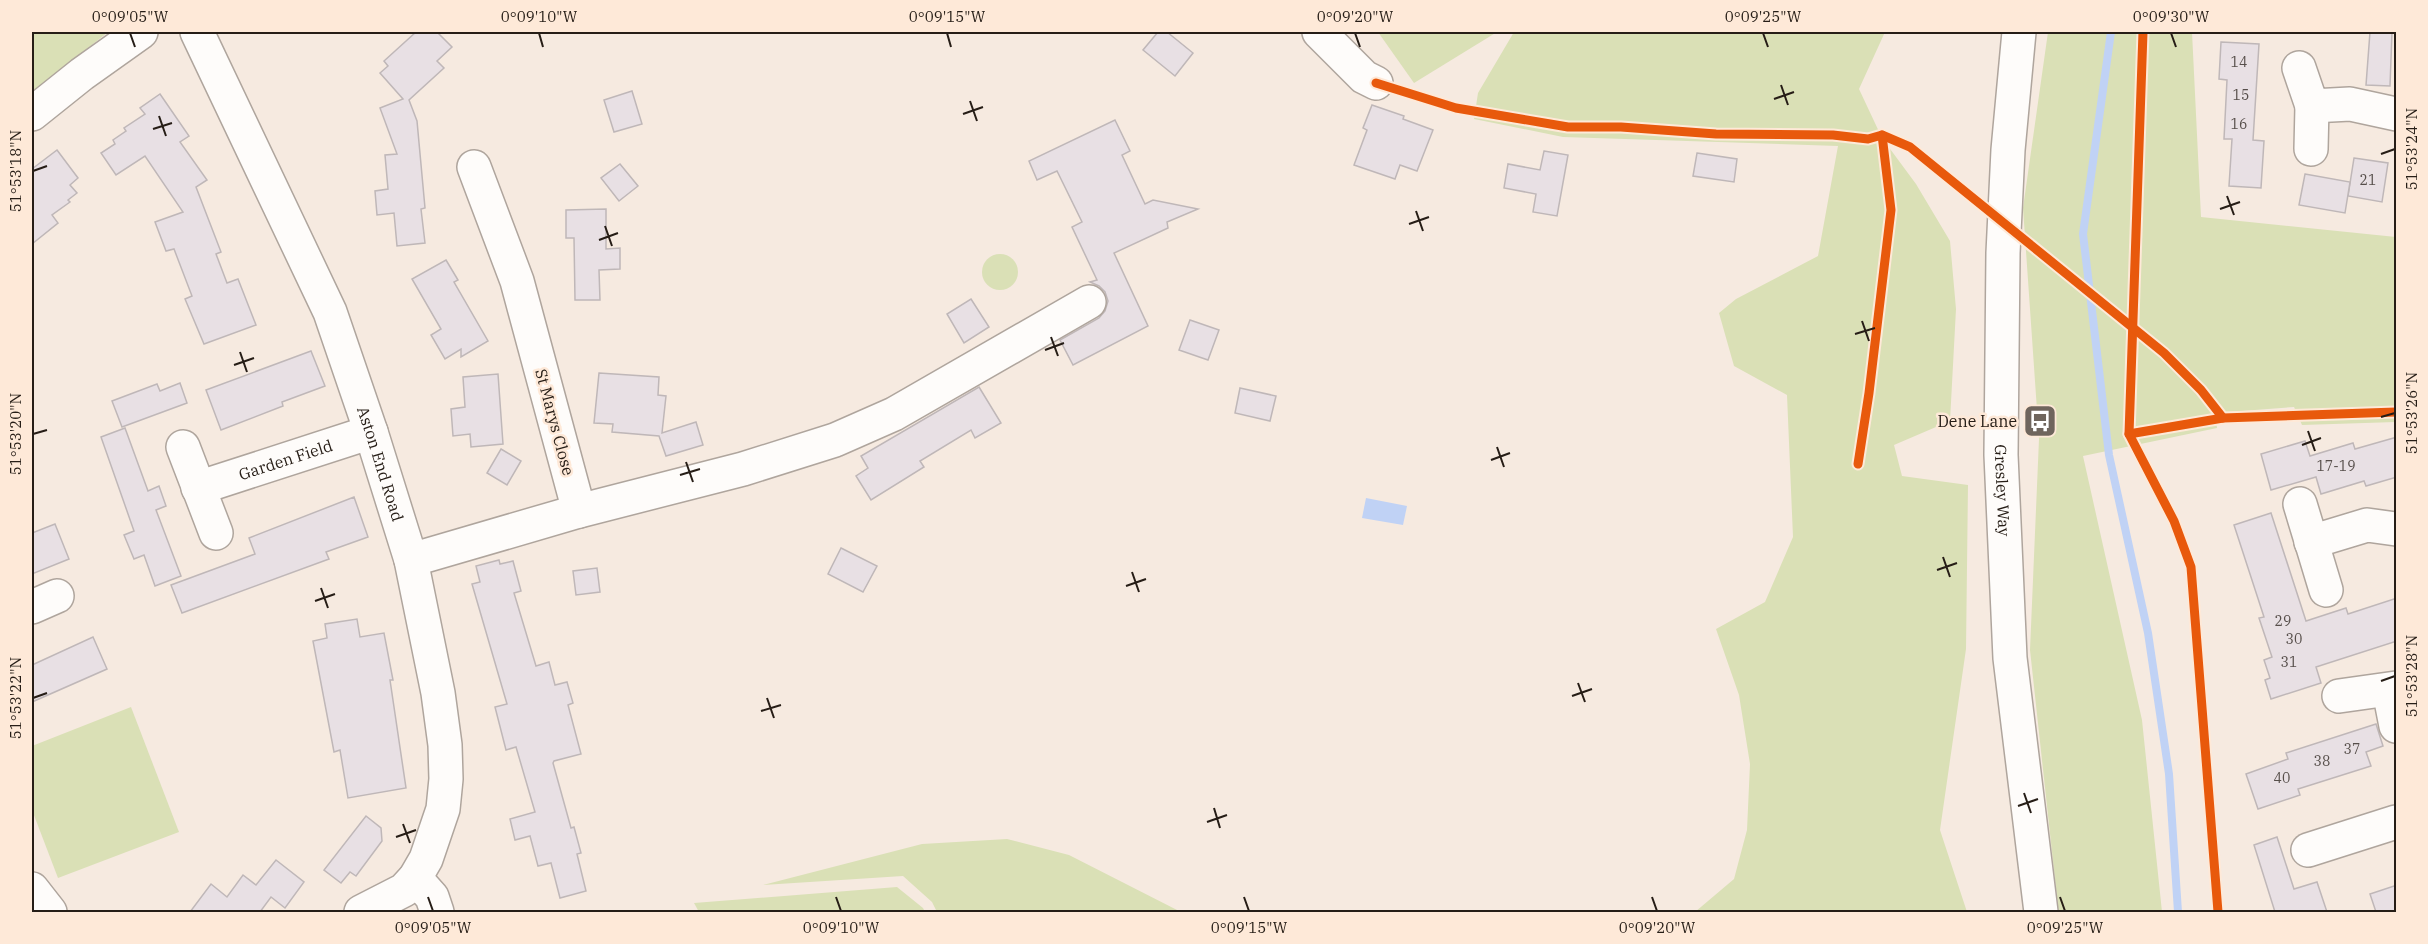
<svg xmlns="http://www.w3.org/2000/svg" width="2428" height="944" font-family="'IBM Plex Serif',serif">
  <rect width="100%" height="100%" fill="#f6eae0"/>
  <!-- green -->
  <g fill="#dae0b6">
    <polygon points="32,32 108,32 32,93"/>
    <polygon points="1378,32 1497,32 1414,83"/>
    <polygon points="1514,32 1885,32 1859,89 1882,138 1916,184 1950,241 1956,309 1950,421 1894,445 1902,476 1968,485 1966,649 1940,830 1967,912 1695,912 1734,879 1747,830 1750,764 1739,695 1716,629 1765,602 1793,537 1787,395 1734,366 1719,313 1736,299 1818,256 1838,146 1563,137 1474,119 1478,93"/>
    <polygon points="2048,32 2192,32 2201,217 2396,237 2396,422 2302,425 2294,407 2215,413 2217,428 2083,456 2142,720 2162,912 2059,912 2058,907 2030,650 2039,439 2023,208"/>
    <circle cx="1000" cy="272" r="18"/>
    <polygon points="131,707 179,832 58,878 32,810 32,746"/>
    <polygon points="1007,839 1069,855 1181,912 937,912 932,902 903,876 763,885 922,844"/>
    <polygon points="897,887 923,908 925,912 699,912 694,903"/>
  </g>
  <!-- water -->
  <polygon fill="#c0d2f5" points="1366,498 1407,506 1403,525 1362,518"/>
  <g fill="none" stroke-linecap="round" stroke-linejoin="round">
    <!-- stream -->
    <polyline stroke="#c0d2f5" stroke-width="8" points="2111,32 2083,234 2109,455 2148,633 2169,774 2178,912"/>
  </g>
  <!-- building -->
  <g fill="#e8e0e4" stroke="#bfb7b8" stroke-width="1.5">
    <polygon points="416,32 437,32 452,47 437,61 444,68 409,100 417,121 425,208 421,209 425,243 397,246 394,213 377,215 375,191 388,189 385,155 397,154 380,108 403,99 380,73 388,66 384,61"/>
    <polygon points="1158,32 1167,32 1193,53 1175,76 1143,50"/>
    <polygon points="2370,32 2392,32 2390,86 2366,85"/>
    <polygon points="2221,42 2259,44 2253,140 2264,141 2261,188 2229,186 2232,139 2224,139 2227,80 2219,79"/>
    <polygon points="632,91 642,124 614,132 604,100"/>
    <polygon points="160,94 189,136 180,142 207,180 196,187 221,252 216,254 227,283 238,279 256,325 204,344 185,299 192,296 174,249 166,251 155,222 183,212 145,156 116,175 101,153 115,144 113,140 126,131 124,128 145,114 140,108"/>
    <polygon points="1372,105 1404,116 1403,119 1433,130 1417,171 1400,165 1395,179 1354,165 1367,130 1363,128"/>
    <polygon points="1115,120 1130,151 1122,155 1145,204 1153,200 1198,209 1167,222 1168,228 1114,253 1148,326 1073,365 1060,340 1099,318 1105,311 1108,301 1105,292 1099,286 1090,282 1097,280 1072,227 1082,222 1057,171 1037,180 1029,161"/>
    <polygon points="57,150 78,178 70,185 77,193 68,200 70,202 52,215 58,223 32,244 32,169"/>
    <polygon points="1544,151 1568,155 1557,216 1533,212 1536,194 1504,188 1508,164 1540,170"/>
    <polygon points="1697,153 1737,159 1734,182 1693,176"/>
    <polygon points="2354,158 2388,163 2382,202 2348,196"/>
    <polygon points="620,164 638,186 619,201 601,178"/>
    <polygon points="2305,174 2350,182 2345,213 2299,205"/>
    <polygon points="606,209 606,249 620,248 620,269 599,270 600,300 575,300 574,238 566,238 566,210"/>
    <polygon points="446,260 458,280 454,282 488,341 461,357 461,349 445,359 431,335 441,329 412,279"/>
    <polygon points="971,299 989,327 964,343 947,314"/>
    <polygon points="1190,320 1219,330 1208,360 1179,350"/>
    <polygon points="311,351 325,386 282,402 283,406 221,430 206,390"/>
    <polygon points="599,373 659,377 658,395 666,396 662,433 696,422 703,445 666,456 659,436 612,432 613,424 594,423"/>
    <polygon points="498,374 503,444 471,447 470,434 453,436 451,409 465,407 463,377"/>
    <polygon points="180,383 187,403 122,427 112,401 157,384 160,391"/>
    <polygon points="979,387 1001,423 975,438 971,430 920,461 924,467 871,500 856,476 868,468 861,456"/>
    <polygon points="1240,388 1276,396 1270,421 1235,413"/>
    <polygon points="125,428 148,491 159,486 166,506 156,510 181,576 155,586 144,555 134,559 124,535 134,531 101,437"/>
    <polygon points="2397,437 2397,477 2366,486 2364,481 2321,494 2316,477 2271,490 2261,454 2305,441 2310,456 2353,443 2355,449"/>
    <polygon points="501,449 521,461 507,485 487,473"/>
    <polygon points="354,497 368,537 326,552 329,559 182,613 171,585 255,554 249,538"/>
    <polygon points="2271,513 2306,621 2346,608 2348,614 2397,598 2397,641 2316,667 2321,683 2271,699 2265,680 2270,678 2264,660 2272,657 2259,618 2264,617 2234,525"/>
    <polygon points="55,524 69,559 32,574 32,533"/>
    <polygon points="841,548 877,566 863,592 828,574"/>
    <polygon points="499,560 500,564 513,561 521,591 514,593 536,666 549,662 555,685 567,682 573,703 568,705 581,754 554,761 553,763 571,828 574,827 581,853 577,854 586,891 560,898 551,863 538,866 530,836 515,840 510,819 535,812 516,747 506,750 495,707 507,704 472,584 480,582 476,566"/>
    <polygon points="597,568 600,592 576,595 573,571"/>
    <polygon points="357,619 360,637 384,633 393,680 390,680 406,788 348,798 340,750 334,752 313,641 327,638 325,624"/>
    <polygon points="93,637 107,669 32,702 32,665"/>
    <polygon points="2376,724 2383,746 2366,752 2371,766 2298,789 2300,795 2258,809 2246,774 2288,759 2286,753"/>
    <polygon points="366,816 381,828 382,841 356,876 350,872 341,883 324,870"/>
    <polygon points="2277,837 2294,889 2317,882 2327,912 2275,912 2254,845"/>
    <polygon points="276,860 304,882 285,908 271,897 260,912 190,912 211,884 227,897 243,875 256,885"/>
    <polygon points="2397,885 2397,912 2376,912 2370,894"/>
  </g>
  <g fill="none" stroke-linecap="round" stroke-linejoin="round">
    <defs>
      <g id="minor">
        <path id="s1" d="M197,32L330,312L371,432L411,560L438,693L445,745L446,779L443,809L426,859L415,878L404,890L361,912"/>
        <polyline points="1319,32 1364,77 1376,83"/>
        <path id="s2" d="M2019,32L2008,150L2003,253L2001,455L2010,658L2041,912"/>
        <polyline points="2299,68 2312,106 2350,104 2396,114"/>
        <polyline points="32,114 82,74 141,32"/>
        <polyline points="2311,149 2312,106"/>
        <polyline points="183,447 216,533"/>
        <path id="s3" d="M198,488L371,432"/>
        <polyline points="2300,504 2326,590"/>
        <polyline points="579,511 743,469 835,440 894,414 1089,302"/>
        <polyline points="2311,542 2367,525 2396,529"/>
        <polyline points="411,560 579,511 517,281 474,167"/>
        <polyline points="32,607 57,596"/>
        <polyline points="2389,690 2396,726"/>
        <polyline points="2339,696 2396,688"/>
        <polyline points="2308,850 2396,822"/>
        <polyline points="415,878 432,897 437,912"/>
        <polyline points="32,889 50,912"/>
      </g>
    </defs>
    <!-- minor casing -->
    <use href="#minor" stroke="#afa59d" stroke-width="36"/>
    <!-- minor -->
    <use href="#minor" stroke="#fefcfa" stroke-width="33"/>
    <defs>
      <g id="cycleway">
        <polyline points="2143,32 2129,434 2174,521 2191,567 2218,912"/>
        <polyline points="1376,83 1456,108 1568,127 1621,127 1716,134 1833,135 1868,139 1882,135 1910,147 2164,353 2201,390 2223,418"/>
        <polyline points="2129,434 2223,418 2396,412"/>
        <polyline points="1858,464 1869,393 1891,210 1882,135"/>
      </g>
    </defs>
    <!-- cycleway casing -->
    <use href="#cycleway" stroke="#fee9d8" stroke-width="13"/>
    <!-- cycleway -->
    <use href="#cycleway" stroke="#e8590c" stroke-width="9"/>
  </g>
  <!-- ticks -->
  <path fill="none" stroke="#261d16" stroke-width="2" d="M130,33L135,47M539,33L543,47M947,33L951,47M1355,33L1360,47M1763,33L1768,47M2171,33L2176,47M1781,85L1788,105M1774,99L1794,92M970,101L977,121M963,114L983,107M159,116L166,136M153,129L172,123M2381,154L2395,149M33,171L47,166M2227,196L2234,215M2220,209L2240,202M1416,211L1423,231M1409,224L1429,217M605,226L612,246M599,240L618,233M1862,321L1869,341M1855,334L1875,328M1051,337L1058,356M1045,350L1064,343M240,352L247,372M234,365L254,358M2381,417L2395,413M2308,431L2315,451M33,434L47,430M2302,445L2321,438M1497,447L1504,467M1491,460L1510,453M686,462L693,482M680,475L700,469M1943,557L1950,577M1937,570L1957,563M1132,572L1139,592M1126,586L1146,579M321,588L328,608M315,601L335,594M2381,681L2395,676M1578,683L1585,702M1572,696L1592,689M33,698L47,693M767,698L774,718M761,711L781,705M2024,793L2031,813M2018,806L2038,799M1214,808L1220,828M1207,822L1227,815M403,824L410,843M396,837L416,830M428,897L433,911M836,897L841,911M1244,897L1249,911M1652,897L1657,911M2060,897L2065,911"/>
  <!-- icons -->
  <defs>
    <symbol id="bus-square" viewBox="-11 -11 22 22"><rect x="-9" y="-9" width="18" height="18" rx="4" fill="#6f655d" stroke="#fee9d8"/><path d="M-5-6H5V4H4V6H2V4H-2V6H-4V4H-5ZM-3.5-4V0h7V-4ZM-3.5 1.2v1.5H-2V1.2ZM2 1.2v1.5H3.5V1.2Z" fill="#fff"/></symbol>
  </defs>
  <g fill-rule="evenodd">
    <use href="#bus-square" x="2021" y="402" width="38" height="38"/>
  </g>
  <g text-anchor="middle" stroke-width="5" stroke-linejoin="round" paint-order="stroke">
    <!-- number labels -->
    <g font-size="14" fill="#564e4a">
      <text x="2239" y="67">14</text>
      <text x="2241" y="100">15</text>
      <text x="2239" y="129">16</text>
      <text x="2368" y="185">21</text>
      <text x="2336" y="471">17-19</text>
      <text x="2283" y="626">29</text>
      <text x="2294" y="644">30</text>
      <text x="2289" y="667">31</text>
      <text x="2352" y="754">37</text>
      <text x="2322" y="766">38</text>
      <text x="2282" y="783">40</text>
    </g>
    <!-- poi labels -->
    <g font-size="16" fill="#261d16" stroke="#fee9d8" text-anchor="end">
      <text x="2017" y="427">Dene Lane</text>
    </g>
    <!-- street labels -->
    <g font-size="16" fill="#261d16" stroke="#fee9d8">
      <text transform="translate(555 422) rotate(75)" y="6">St Marys Close</text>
      <text dy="6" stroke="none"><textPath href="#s3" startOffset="92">Garden Field</textPath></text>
      <text dy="6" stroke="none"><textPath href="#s1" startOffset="470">Aston End Road</textPath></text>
      <text dy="6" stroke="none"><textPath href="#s2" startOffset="459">Gresley Way</textPath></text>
    </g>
  </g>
  <!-- border -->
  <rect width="2428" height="944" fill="none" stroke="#fee9d8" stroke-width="66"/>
  <rect x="33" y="33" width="2362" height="878" fill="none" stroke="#261d16" stroke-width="2"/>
  <g font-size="15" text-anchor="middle" fill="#261d16">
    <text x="130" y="22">0°09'05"W</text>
    <text x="539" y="22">0°09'10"W</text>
    <text x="947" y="22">0°09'15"W</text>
    <text x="1355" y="22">0°09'20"W</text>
    <text x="1763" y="22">0°09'25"W</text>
    <text x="2171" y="22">0°09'30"W</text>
    <text transform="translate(2412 149) rotate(-90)" y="5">51°53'24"N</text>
    <text transform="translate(16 171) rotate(-90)" y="5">51°53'18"N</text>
    <text transform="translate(2412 413) rotate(-90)" y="5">51°53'26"N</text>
    <text transform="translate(16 434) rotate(-90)" y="5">51°53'20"N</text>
    <text transform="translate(2412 676) rotate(-90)" y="5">51°53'28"N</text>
    <text transform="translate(16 698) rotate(-90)" y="5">51°53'22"N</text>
    <text x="433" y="933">0°09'05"W</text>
    <text x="841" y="933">0°09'10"W</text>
    <text x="1249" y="933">0°09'15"W</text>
    <text x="1657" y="933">0°09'20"W</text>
    <text x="2065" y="933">0°09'25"W</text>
  </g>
</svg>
